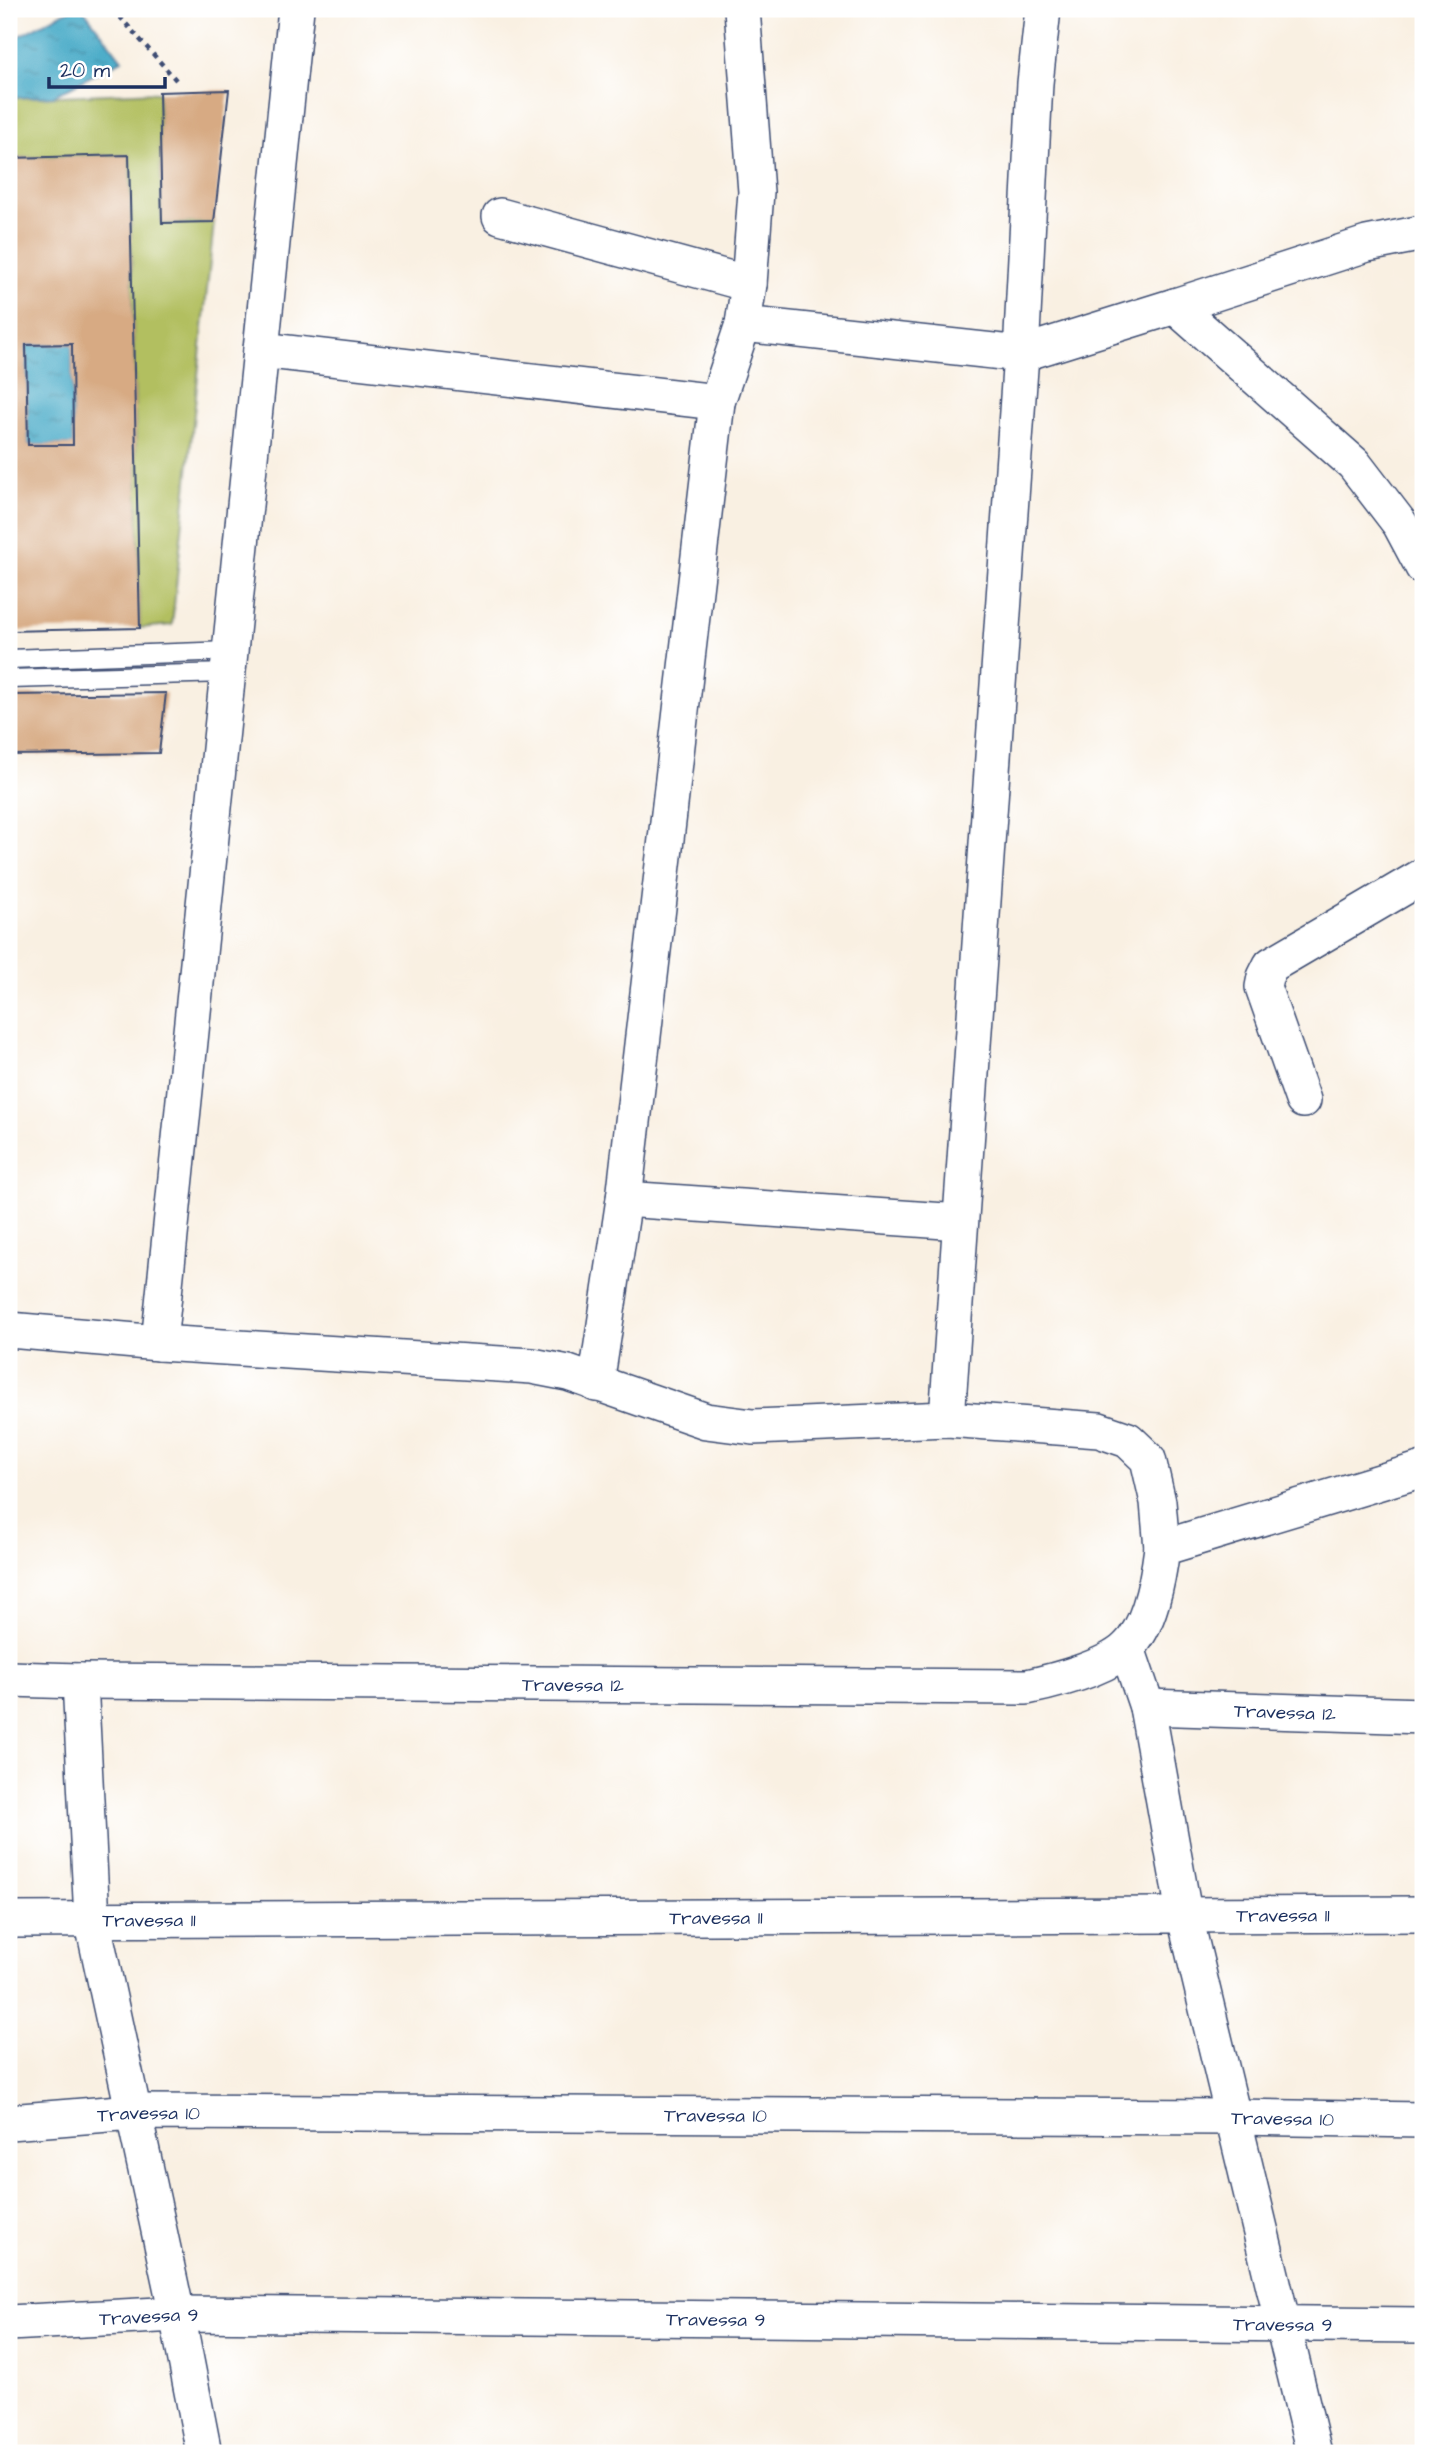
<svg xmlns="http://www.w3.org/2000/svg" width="1432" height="2462" font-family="'Architects Daughter',sans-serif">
  <defs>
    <pattern id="water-ripples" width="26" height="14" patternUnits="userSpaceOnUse" patternTransform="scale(1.75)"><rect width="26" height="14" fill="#49abc8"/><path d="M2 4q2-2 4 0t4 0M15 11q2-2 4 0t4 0" fill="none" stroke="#3c8ca6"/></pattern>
  </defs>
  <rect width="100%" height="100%" fill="#fff"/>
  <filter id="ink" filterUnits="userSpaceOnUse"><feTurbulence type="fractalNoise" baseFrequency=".0143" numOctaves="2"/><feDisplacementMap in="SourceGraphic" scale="14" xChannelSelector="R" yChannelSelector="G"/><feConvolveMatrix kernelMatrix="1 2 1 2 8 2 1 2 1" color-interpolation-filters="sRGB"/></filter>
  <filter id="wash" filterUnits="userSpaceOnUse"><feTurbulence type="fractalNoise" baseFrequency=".00686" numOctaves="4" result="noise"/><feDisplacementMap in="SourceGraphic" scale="28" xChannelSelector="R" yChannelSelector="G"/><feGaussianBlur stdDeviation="1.57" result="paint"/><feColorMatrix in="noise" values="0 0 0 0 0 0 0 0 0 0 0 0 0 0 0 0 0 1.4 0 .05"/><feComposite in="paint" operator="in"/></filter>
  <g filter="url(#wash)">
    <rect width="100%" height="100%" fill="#f9f0e2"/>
    <!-- grass -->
    <polygon fill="#b2bf61" stroke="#667760" stroke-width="2" points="159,92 162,223 214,222 172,625 140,628 129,155 9,158 9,98"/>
    <!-- water -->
    <g fill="url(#water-ripples)" stroke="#326d93" stroke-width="2">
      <polygon points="71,9 83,9 122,60 53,96 9,98 9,41"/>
      <polygon points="72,344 73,445 28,445 26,345"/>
    </g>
    <g id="blocks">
      <!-- building -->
      <g fill="#d7aa83" fill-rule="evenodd">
        <polygon points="229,90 214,222 162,223 159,92"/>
        <path d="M129,155L140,628L9,631V158ZM72,344L73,445H28L26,345Z"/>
        <polygon points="166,693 159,753 9,755 9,695"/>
      </g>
    </g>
  </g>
  <g filter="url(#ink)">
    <use href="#blocks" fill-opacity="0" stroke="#3c4c72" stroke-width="2"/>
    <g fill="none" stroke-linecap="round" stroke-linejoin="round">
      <defs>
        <g id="service">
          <polyline points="9,659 230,651"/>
          <polyline points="9,679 228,673"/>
        </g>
        <g id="minor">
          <polyline points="500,216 749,284"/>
          <polyline points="1175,306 1367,244 1423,233"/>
          <polyline points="743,324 1021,354 1175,306 1354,464 1400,524 1423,567"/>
          <polyline points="261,350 717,402"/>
          <polyline points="1303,1100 1263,987 1265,977 1271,965 1423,876"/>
          <polyline points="624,1199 960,1222"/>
          <polyline points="9,1330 159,1343 532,1366 568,1373 706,1421 753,1427 947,1419 1099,1430 1128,1440 1148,1459 1158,1502 1162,1548"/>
          <polyline points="159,1343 296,9"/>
          <polyline points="596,1384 624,1199 717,402 743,324 749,284 756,192 742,9"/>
          <polyline points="947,1419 1021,354 1035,83 1043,9"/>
          <polyline points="1127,1648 1147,1707 1184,1913 1314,2453"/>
          <path id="s1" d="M9,1679L80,1681L1027,1687C1055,1681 1106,1668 1127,1648C1150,1626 1158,1579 1162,1548L1423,1469"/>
          <polyline points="80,1681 92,1919 177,2314 204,2453"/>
          <path id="s2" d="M1147,1707L1423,1716"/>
          <path id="s3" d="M9,1920L1423,1914"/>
          <path id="s4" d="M9,2122L133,2112L1233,2117L1423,2120"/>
          <path id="s5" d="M9,2323L177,2314L1423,2325"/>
        </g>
      </defs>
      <!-- service casing -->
      <use href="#service" stroke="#3c4c72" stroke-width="21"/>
      <!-- minor casing -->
      <use href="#minor" stroke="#3c4c72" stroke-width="38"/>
      <!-- path -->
      <polyline stroke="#3c4c72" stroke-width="4.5" stroke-dasharray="5 5" stroke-linecap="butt" points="113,9 176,80"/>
      <!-- service -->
      <use href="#service" stroke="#fff" stroke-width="18"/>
      <!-- minor -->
      <use href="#minor" stroke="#fff" stroke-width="35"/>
    </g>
  </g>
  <g text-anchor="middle" stroke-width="7" stroke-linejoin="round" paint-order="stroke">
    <!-- street labels -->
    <g font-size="19" fill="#1b2f5e" stroke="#fff">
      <text dy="7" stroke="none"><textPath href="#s1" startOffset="564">Travessa 12</textPath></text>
      <text dy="7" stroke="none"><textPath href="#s2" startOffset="138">Travessa 12</textPath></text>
      <text dy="7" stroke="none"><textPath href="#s3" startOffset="1274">Travessa 11</textPath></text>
      <text dy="7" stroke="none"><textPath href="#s3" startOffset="707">Travessa 11</textPath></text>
      <text dy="7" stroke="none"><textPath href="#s3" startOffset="140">Travessa 11</textPath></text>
      <text dy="7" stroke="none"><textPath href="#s4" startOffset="140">Travessa 10</textPath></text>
      <text dy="7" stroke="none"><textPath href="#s4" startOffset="707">Travessa 10</textPath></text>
      <text dy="7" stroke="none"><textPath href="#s4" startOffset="1274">Travessa 10</textPath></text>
      <text dy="7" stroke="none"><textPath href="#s5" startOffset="140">Travessa 9</textPath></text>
      <text dy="7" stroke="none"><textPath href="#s5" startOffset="707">Travessa 9</textPath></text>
      <text dy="7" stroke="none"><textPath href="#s5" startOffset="1274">Travessa 9</textPath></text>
    </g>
  </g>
  <!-- margin -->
  <rect width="1432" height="2462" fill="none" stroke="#fff" stroke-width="35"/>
  <!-- scale -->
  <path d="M49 77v10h116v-10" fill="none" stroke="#1b2f5e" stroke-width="3.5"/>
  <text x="60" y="77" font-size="21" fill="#1b2f5e" stroke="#ffffff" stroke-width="5" paint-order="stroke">20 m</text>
</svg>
